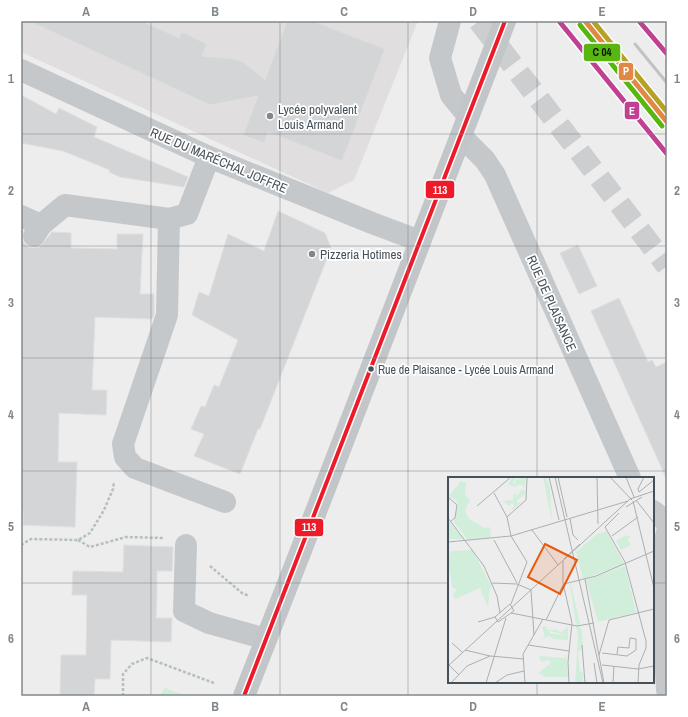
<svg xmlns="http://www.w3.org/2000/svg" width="688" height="717" font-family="'Archivo Narrow',sans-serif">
  <rect width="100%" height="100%" fill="#eeeded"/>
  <!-- education -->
  <polygon fill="#e0dedf" points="21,21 418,21 354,180 328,193 21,52"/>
  <!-- pitch -->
  <polygon fill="#d1eeda" points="165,688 186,696 159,696"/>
  <!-- building -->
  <g fill="#d4d5d6" stroke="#dfdfe0">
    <polygon points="29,21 142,21 179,38 182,32 207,44 202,56 235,59 243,62 265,80 287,21 313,21 385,49 342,161 268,132 264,143 243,135 258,96 210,105"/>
    <polygon points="21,95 56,114 59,108 97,127 94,137 188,177 184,187 120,177 109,172 110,170 63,151 21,143"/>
    <polygon points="278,211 325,233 331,248 260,429 258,429 240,474 194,456 204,434 191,429 201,406 205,407 214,385 219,387 238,340 192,315 199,292 209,296 228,234 264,251"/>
    <polygon points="21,230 23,231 22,236 23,242 28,247 34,248 40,247 52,232 71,233 71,248 117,249 117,234 143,234 140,294 154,294 154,315 152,319 95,317 92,390 107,390 106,415 59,413 58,462 77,462 75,527 23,525 23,510 21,510"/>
    <polygon points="578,245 597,286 579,294 560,253"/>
    <polygon points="619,298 648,362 652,360 656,367 667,362 667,480 591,311"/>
    <polygon points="124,545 173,547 172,571 157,571 157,594 156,618 172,618 171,642 111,640 110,679 95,679 94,696 60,696 61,655 86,655 87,595 72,595 73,571 123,572"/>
  </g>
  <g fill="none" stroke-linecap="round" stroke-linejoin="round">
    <!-- highway-tunnel -->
    <polyline stroke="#ccced0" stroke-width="22" stroke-dasharray="22 11" stroke-linecap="butt" points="479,21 667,266"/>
    <!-- path -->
    <g stroke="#b4c0bc" stroke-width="2.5" stroke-dasharray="3 2" stroke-linecap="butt">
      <polyline points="78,540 90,547 126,537 163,538"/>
      <polyline points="21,545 31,539 78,540 90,533 104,510 113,489 114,482"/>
      <polyline points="210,566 242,593 249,596"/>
      <polyline points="123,696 123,674 132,664 147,658 214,683"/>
    </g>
    <!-- minor -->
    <g stroke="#c5c8ca" stroke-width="22">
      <polyline points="450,21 440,58 451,95 468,116"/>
      <polyline points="21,70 209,157 372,223 420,241"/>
      <polyline points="461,136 485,160 495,175 630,478"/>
      <polyline points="209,157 187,214 169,219 167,315 123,444 125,457 135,468 225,502"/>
      <polyline points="21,216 41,225"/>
      <polyline points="34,236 41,225 65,205 169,219"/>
      <polyline points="653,511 667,522"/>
      <polyline points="667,532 660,563 667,690"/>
      <polyline points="186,545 184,611 209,623 266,639"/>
    </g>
    <!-- major -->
    <polyline stroke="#c3c6c9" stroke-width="22" points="244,696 298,558 489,63"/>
    <!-- rail -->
    <polyline stroke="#c1c2c4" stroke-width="3" points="635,44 667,83"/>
    <!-- major-bridge -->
    <polyline stroke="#c3c6c9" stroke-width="22" points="489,63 505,21"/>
    <defs>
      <polyline id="bus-1" points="244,696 505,21"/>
    </defs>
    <!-- bus-1 casing -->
    <use href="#bus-1" stroke="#fff" stroke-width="7"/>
    <!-- bus-1 -->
    <use href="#bus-1" stroke="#ed1b2a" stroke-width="4"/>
    <defs>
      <polyline id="rail-1" points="585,21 667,122"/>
      <g id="rail-2">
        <polyline points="559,21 667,154"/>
        <polyline points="639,21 667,54"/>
      </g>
      <polyline id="rail-3" points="580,25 662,126"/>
      <polyline id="rail-4" points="593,21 667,112"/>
    </defs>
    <!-- rail-1 casing -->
    <use href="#rail-1" stroke="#fff" stroke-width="8"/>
    <!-- rail-2 casing -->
    <use href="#rail-2" stroke="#fff" stroke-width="8"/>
    <!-- rail-3 casing -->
    <use href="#rail-3" stroke="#fff" stroke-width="8"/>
    <!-- rail-4 casing -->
    <use href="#rail-4" stroke="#fff" stroke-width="8"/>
    <!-- rail-1 -->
    <use href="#rail-1" stroke="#e18844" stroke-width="5"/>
    <!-- rail-2 -->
    <use href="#rail-2" stroke="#c04191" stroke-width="5"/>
    <!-- rail-3 -->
    <use href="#rail-3" stroke="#59b611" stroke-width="5"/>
    <!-- rail-4 -->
    <use href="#rail-4" stroke="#b5a123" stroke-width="5"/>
  </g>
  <!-- grid -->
  <path fill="none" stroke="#80888d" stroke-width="1" stroke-opacity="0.55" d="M151,21V696M280,21V696M408,21V696M537,21V478M21,134H667M21,246H667M21,358H667M21,471H667M21,583H449M653,583H667M537,682V696"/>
  <!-- markers -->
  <g fill="#80888d" stroke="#fff" stroke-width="1.5">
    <circle cx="270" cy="116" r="4"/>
    <circle cx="312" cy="254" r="4"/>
  </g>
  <circle fill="#45515a" stroke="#fff" stroke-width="1.5" cx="371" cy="369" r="3.5"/>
  <g text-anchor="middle" stroke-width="3.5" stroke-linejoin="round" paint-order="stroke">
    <!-- bus labels -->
    <g font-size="12" fill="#45515a" stroke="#fff" text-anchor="start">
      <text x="378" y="374">Rue de Plaisance - Lycée Louis Armand</text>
    </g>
    <!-- poi labels -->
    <g font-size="13" fill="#45515a" stroke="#fff" text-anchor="start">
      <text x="278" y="114">Lycée polyvalent<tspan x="278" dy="15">Louis Armand</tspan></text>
      <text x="320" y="259">Pizzeria Hotimes</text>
    </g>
    <!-- street labels -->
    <g font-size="13" fill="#45515a" stroke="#fff">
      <text transform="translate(219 160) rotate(23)" y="5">RUE DU MARÉCHAL JOFFRE</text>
      <text transform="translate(552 303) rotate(66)" y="5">RUE DE PLAISANCE</text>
    </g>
  </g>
  <!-- overview -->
  <g transform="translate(448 477)">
    <rect width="206" height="206" fill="#eeeded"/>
    <path d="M65,0H69L65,5L68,8L67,3L78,0L76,12L74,7L66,10L60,7ZM13,4L18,6L17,18L22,23L17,33L20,41L36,51L42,50L43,61L20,63L6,45L10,29L8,23L1,19ZM70,12L71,16L67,19V20L71,17L73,13L78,14L77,17L68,24L70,26L74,25L63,34L66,29L64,26L61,29L54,24L65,23V17H70ZM178,58L183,60L179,62L183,68L173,73L168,64ZM97,149L102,156L120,159V163L105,162L101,159L95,162H92L97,160L94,150Z" fill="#d1eeda"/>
    <path d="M95,0H98L102,12L104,45ZM122,107H123L132,147L128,148ZM128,149H131L134,155L135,170L130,176L132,193L135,196V205L133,206H127L130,159ZM120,150V159L98,153H110L112,156ZM118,176L120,200H98L90,196L103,186L100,183L93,185L91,179L117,181Z" fill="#d1eeda"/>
    <path d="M0,43L14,61V62H0ZM159,55L176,87L135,102L128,75L150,56ZM177,89L188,135L150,145L138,103Z" fill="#d1eeda"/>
    <path d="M24,73L44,110L42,111L40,130L32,111L7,122L5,117L9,113L4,110L0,85L2,74Z" fill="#d1eeda"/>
    <path fill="none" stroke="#aaafb2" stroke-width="1" d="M101,0L111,43M107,0L155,206M110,0L119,40M149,0L150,47M162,0L184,23M178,0L186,20M196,0L190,12L191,15L206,3M46,16L59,40L63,59L79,85L63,127M0,20L9,28L7,41L3,44M188,23L206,46M185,24L206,111M29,29L63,0M178,30L194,20M171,36L157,50L177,85L198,164V171L191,188L190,206M59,40L78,23L79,0M0,41L36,89L49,119L52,136M122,41L125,58L130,63M84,53L110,88M164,59L190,40M46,63L69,106M0,65L63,59L180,24M116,82L132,67M115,84V106L124,146L120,185L121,206M137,102L156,206M44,106L69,107L83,113L86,158M116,107L148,99L206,74M62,127L66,134L50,145L47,140ZM63,136L129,149L146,146M98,143L115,108M30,145L47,140M4,166L14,175M80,168L121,174M134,168L137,206M17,173L42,179L76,182M154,176L179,179L188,173V162L182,161L181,171L170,170L169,177M151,178L161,143L206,132M146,186L149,206M1,188L11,198M154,188L190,192L206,189M0,189L182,22L206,14M3,206L19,189L42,179M38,206L58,141M47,206L59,198L76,194M77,206L75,177L95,142M165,206L166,189"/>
    <path fill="#e8590c" fill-opacity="0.15" stroke="#e8590c" stroke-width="2" d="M97,67L129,83L112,117L80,100Z"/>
    <rect width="206" height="206" fill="none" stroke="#45515a" stroke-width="2"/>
  </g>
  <g stroke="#fff" stroke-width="1.5">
    <rect x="583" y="43" width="38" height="19" rx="4" fill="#59b611"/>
    <rect x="618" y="62" width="16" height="19" rx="4" fill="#e18844"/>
    <rect x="624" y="101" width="16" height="19" rx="4" fill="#c04191"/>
    <rect x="425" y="180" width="30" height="19" rx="4" fill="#ed1b2a"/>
    <rect x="294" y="518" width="30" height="19" rx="4" fill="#ed1b2a"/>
  </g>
  <g font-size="11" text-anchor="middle" font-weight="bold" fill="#fff">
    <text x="626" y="75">P</text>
    <text x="632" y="115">E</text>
    <text x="440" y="194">113</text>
    <text x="309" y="531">113</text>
  </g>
  <g font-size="11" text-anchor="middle" font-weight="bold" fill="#111">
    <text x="602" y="56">C 04</text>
  </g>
  <!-- border -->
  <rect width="688" height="717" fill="none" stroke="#ffffff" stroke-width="44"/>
  <rect x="22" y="22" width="644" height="673" fill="none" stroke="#80888d" stroke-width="1.5"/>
  <g font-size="13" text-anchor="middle" font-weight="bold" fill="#80888d">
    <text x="86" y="16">A</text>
    <text x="215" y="16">B</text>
    <text x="344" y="16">C</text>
    <text x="473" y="16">D</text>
    <text x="602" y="16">E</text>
    <text x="11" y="83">1</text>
    <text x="677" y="83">1</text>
    <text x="11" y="195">2</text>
    <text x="677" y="195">2</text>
    <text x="11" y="307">3</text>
    <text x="677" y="307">3</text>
    <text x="11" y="419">4</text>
    <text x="677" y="419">4</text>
    <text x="11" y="531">5</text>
    <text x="677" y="531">5</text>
    <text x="11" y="643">6</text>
    <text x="677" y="643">6</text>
    <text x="86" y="711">A</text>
    <text x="215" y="711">B</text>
    <text x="344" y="711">C</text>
    <text x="473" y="711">D</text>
    <text x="602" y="711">E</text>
  </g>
</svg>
